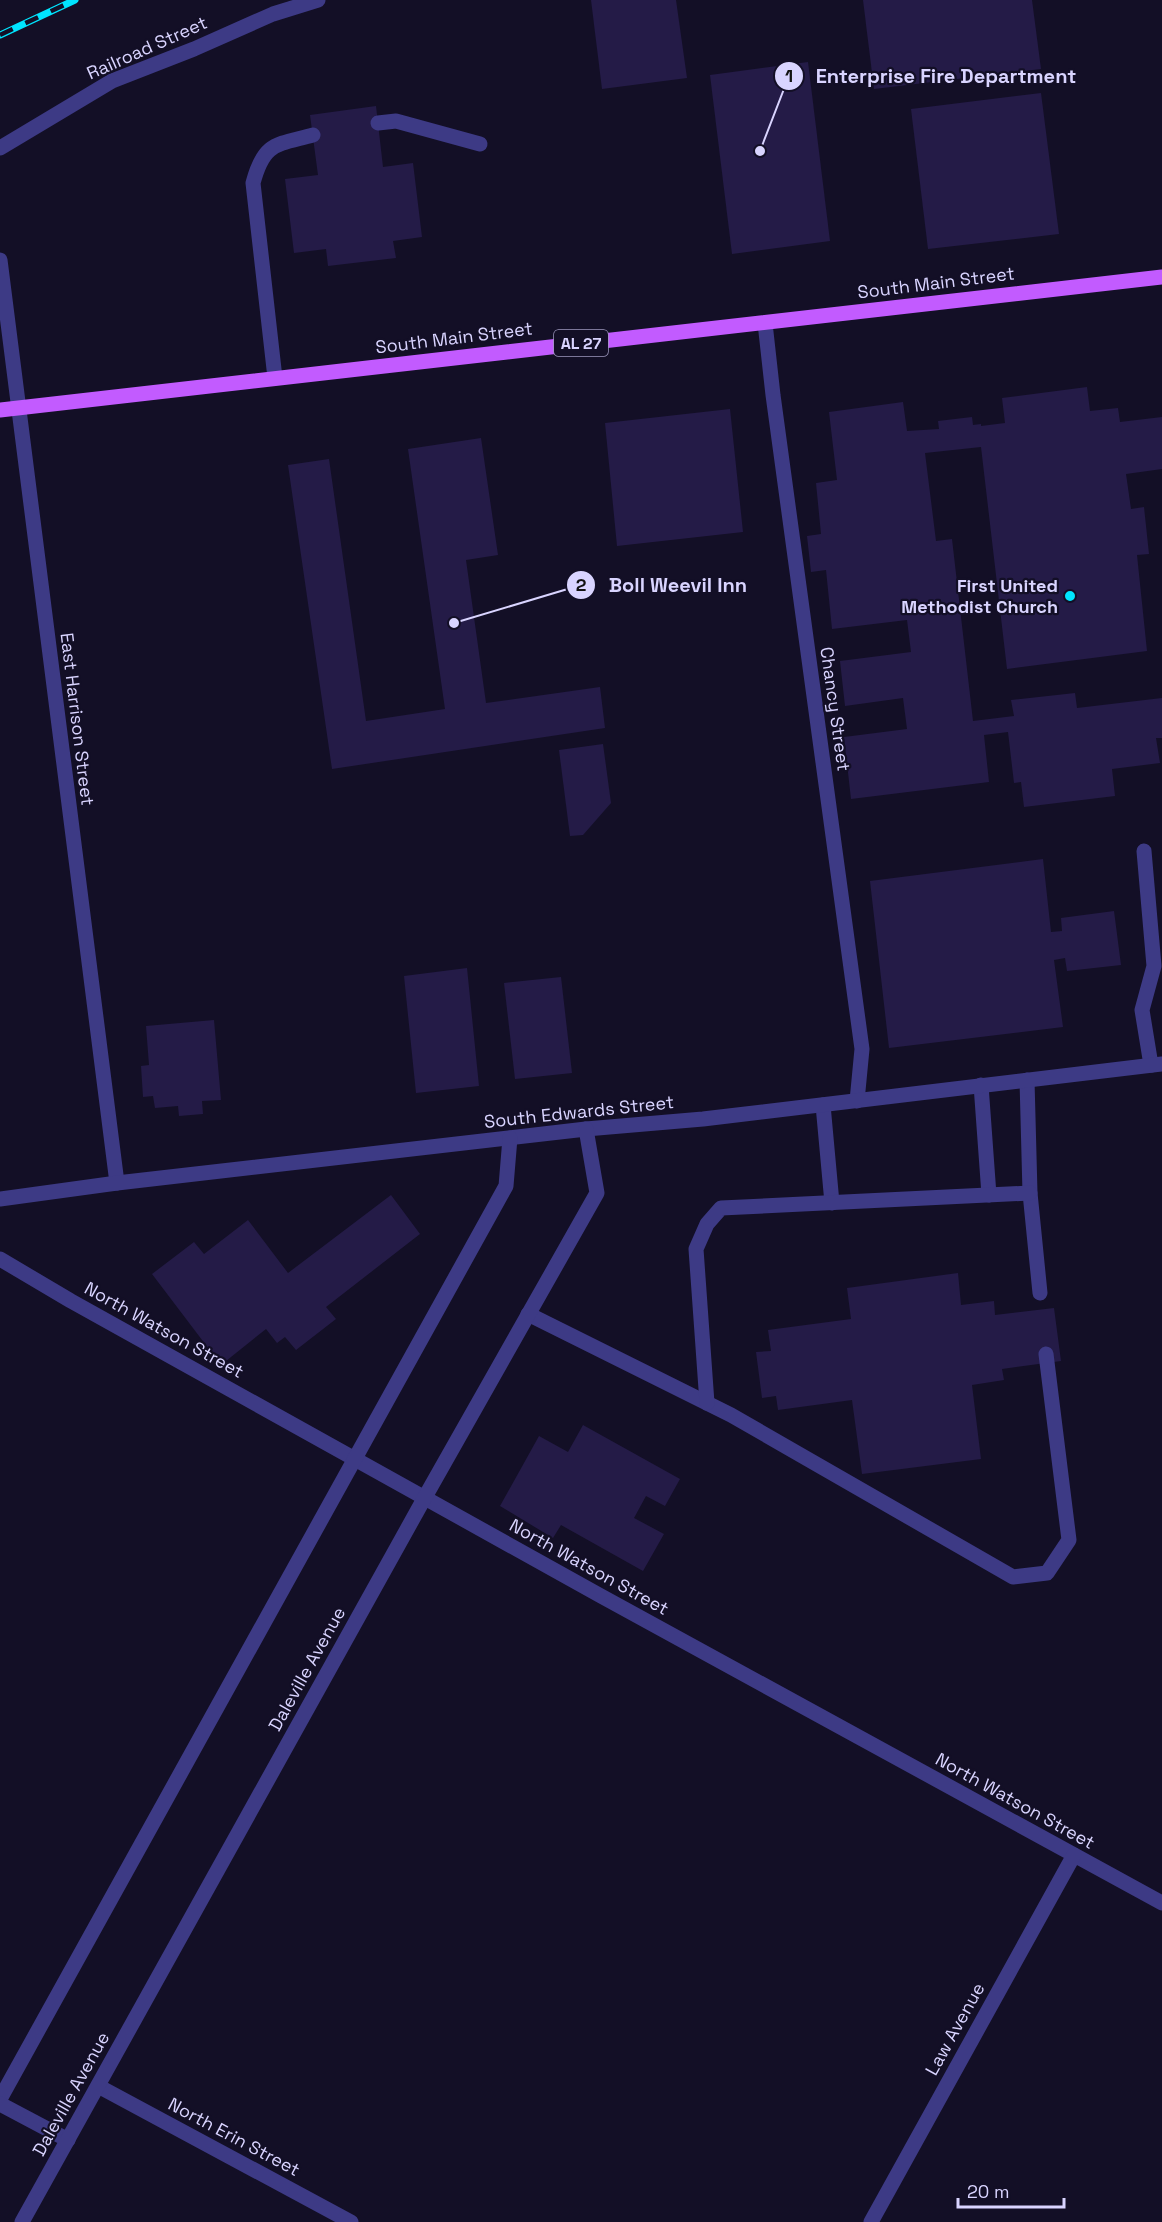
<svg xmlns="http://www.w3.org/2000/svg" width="1162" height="2222" font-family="'Space Grotesk',sans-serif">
  <rect width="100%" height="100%" fill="#130f26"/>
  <!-- building -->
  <g fill="#241b47">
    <polygon points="591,0 676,0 687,78 602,89"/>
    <polygon points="863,0 1032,0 1041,69 874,89"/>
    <polygon points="808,62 830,241 732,254 710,75"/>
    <polygon points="1041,93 1059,234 928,249 911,109"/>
    <polygon points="376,106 383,167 413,163 422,237 393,241 396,258 328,266 326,249 294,253 285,179 318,175 310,115"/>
    <polygon points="1087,387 1090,411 1118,408 1120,422 1162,417 1162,469 1126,474 1131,509 1144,507 1149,554 1137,555 1147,651 1007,669 981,447 925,453 936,541 952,539 973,721 1014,716 1011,700 1075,693 1077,708 1162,698 1162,738 1156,738 1160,763 1112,769 1115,796 1024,807 1021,782 1014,783 1008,732 984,735 989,782 851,799 844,737 907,729 903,698 845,706 840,661 911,652 907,620 832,629 826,570 811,572 807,536 821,534 816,483 837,480 829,412 903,402 907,431 939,429 938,421 972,417 973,425 981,424 981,426 1005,423 1002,398"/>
    <polygon points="730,409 743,532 617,546 605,423"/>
    <polygon points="481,438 498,555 466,560 486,703 600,687 605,728 332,769 288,465 329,459 366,721 445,709 408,449"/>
    <polygon points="603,744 611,803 583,835 570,836 559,750"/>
    <polygon points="1043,859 1051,932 1062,931 1061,918 1114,911 1121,965 1067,971 1065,958 1054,960 1063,1027 889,1048 870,881"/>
    <polygon points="467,968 479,1086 416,1093 404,976"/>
    <polygon points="561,977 572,1073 515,1079 504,983"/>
    <polygon points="214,1020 221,1100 202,1101 203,1114 179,1116 178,1106 155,1108 153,1096 143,1097 141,1066 149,1065 146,1026"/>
    <polygon points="391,1195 420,1234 326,1307 336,1319 296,1350 285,1337 277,1343 266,1329 221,1365 152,1274 194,1242 204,1254 248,1220 288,1273"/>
    <polygon points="958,1273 961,1305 994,1301 995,1315 1054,1308 1061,1361 1002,1369 1004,1380 972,1385 981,1459 862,1474 852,1400 778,1410 776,1396 762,1398 756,1352 771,1351 768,1330 851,1319 847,1288"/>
    <polygon points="583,1425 680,1479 665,1506 646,1496 634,1518 664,1534 643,1571 561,1525 553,1538 500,1506 539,1436 568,1452"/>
  </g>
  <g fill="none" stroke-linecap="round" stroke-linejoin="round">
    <!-- lane -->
    <g stroke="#3d3a85" stroke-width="15">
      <polyline points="378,123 396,121 480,144"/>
      <path d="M275,378L253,183C264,142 276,145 313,135"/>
      <polyline points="1144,851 1154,966 1142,1010 1151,1065"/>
      <polyline points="1027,1080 1030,1193 1040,1293"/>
      <polyline points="981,1085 989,1195"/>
      <polyline points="823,1105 832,1203"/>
      <polyline points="528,1314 731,1415 1013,1577 1047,1573 1069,1540 1046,1354"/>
      <polyline points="707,1403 696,1249 707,1224 721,1208 1030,1193"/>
    </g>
    <!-- street -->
    <g stroke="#3d3a85" stroke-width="15">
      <polyline points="0,148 112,81 194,49 273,14 318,0"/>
      <polyline points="0,260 117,1183"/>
      <polyline points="765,323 773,395 862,1049 857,1101"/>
      <polyline points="0,1199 117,1183 586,1129 703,1119 1162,1064"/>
      <polyline points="0,1259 71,1301 601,1596 1162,1903"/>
      <polyline points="98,2086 351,2222"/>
      <polyline points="0,2099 506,1186 510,1138"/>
      <polyline points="0,2104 68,2140"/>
      <polyline points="22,2222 425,1497 597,1193 586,1129"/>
      <polyline points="871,2222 1074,1855"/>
    </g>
    <!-- primary -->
    <polyline stroke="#c25bff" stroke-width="15" points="0,410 1162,277"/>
    <defs>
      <polyline id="rail" points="0,35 75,0"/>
    </defs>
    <!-- rail casing -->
    <use href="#rail" stroke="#00e5ff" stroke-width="7"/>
    <!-- rail -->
    <use href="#rail" stroke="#130f26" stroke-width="4.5" stroke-dasharray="14" stroke-linecap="butt"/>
  </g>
  <!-- markers -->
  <circle fill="#00e5ff" stroke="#130f26" stroke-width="2" cx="1070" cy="596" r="6"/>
  <g text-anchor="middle" stroke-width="4.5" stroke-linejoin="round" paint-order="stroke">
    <!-- shield labels -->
    <rect fill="#130f26" stroke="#9e99be" stroke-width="1.5" x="554" y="330" width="54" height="26" rx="4.5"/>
    <g font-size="16" font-weight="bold" fill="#d9d4ff">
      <text x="581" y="349">AL 27</text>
    </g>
    <!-- street labels -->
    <g font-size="18" fill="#d9d4ff" stroke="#130f26">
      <text transform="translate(147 48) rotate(-24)" y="6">Railroad Street</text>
      <text transform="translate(936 283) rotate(-7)" y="6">South Main Street</text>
      <text transform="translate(454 338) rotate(-7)" y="6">South Main Street</text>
      <text transform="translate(835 709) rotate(82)" y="6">Chancy Street</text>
      <text transform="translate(77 719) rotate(83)" y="6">East Harrison Street</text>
      <text transform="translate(579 1112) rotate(-6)" y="6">South Edwards Street</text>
      <text transform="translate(164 1330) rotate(29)" y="6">North Watson Street</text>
      <text transform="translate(589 1567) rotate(29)" y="6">North Watson Street</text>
      <text transform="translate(307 1669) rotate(-61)" y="6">Daleville Avenue</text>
      <text transform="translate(1015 1801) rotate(29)" y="6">North Watson Street</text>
      <text transform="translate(955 2029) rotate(-61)" y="6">Law Avenue</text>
      <text transform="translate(71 2094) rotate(-61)" y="6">Daleville Avenue</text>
      <text transform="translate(234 2137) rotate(28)" y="6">North Erin Street</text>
    </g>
    <!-- poi labels -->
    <g font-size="18" font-weight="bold" fill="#d9d4ff" stroke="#130f26" text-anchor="end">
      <text x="1058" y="592">First United<tspan x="1058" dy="21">Methodist Church</tspan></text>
    </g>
  </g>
  <!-- callouts -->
  <path fill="none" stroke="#d9d4ff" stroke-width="2" d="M760 151L789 76M454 623L581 585"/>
  <g fill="#d9d4ff" stroke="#130f26" stroke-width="2">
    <circle cx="760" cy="151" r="6"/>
    <circle cx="454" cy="623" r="6"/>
    <circle cx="789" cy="76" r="15"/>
    <circle cx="581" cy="585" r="15"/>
  </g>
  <g font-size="18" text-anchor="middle" font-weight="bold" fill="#111">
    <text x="789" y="82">1</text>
    <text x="581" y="591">2</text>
  </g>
  <g font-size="20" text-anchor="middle" font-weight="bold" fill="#d9d4ff" stroke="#130f26" stroke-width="4.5" stroke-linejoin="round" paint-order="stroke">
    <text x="946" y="83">Enterprise Fire Department</text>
    <text x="678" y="592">Boll Weevil Inn</text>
  </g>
  <!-- scale -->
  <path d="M958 2198v9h106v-9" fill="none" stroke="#d9d4ff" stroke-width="3"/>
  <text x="967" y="2198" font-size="18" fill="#d9d4ff" stroke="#130f26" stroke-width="4.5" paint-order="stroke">20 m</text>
</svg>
